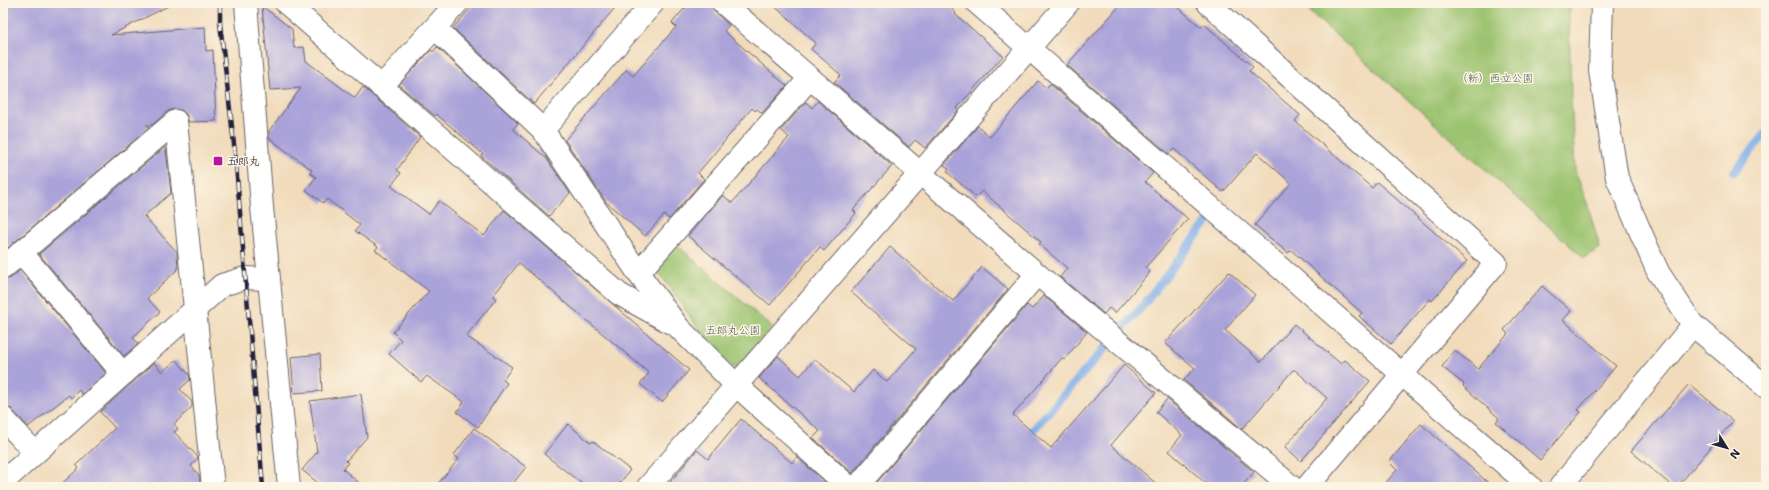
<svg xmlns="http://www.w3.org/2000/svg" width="1769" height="490" font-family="'Shantell Sans','Klee One',sans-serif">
  <rect width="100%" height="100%" fill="#fcf5e5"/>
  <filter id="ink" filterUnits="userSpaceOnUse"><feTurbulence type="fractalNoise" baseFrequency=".025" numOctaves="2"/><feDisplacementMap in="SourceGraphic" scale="8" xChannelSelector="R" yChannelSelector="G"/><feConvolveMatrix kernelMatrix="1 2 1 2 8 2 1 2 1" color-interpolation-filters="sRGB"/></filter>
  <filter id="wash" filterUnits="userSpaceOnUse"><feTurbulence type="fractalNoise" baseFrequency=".012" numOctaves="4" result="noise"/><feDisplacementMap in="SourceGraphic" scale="16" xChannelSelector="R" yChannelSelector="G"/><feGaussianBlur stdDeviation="0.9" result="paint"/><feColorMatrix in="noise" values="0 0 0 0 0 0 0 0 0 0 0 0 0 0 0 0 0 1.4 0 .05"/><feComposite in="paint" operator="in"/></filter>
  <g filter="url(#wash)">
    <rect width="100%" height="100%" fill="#f1dbbb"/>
    <!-- green -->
    <g fill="#9bc370" stroke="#5e7256">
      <polygon points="1300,3 1571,3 1569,16 1571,97 1575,170 1588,206 1600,248 1584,258"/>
      <polygon points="672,241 772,327 736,369 716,353 653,264"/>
    </g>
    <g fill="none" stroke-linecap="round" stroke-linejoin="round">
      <!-- stream -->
      <g stroke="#81b0eb" stroke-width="8">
        <polyline points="1734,172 1766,133"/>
        <polyline points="1025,439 1145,303 1215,212"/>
      </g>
    </g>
    <g id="blocks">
      <!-- building -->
      <g fill="#aaa3d9">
        <polygon points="3,3 174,3 111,35 205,27 206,51 213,50 216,121 189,122 186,114 181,110 174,109 168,111 152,125 146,125 149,128 3,252"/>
        <polygon points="475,3 619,3 534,104 453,28"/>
        <polygon points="689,3 711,3 715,12 729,25 724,31 787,86 762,113 757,109 755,111 752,108 698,173 704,179 669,219 664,215 645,236 606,202 565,140 626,70 633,76 676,27 672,23"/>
        <polygon points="771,3 945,3 956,13 955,14 1003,56 957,108 959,110 925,148 915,140 909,147 834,82 841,75 811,49 816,43"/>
        <polygon points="1122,3 1173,3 1201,27 1204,24 1253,67 1249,71 1300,115 1295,121 1372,188 1377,182 1467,261 1432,301 1430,299 1391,344 1359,316 1362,313 1291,250 1288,253 1255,225 1291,183 1257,153 1223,192 1174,149 1169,154 1067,65"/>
        <polygon points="262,6 292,29 294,48 304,47 306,61 355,98 363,87 420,137 397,170 401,173 391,186 429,214 439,201 484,236 504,210 689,370 662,402 640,384 649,373 519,263 493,296 496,299 466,336 512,367 503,380 507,383 478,427 457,412 464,402 427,376 421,382 389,354 401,340 393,332 429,291 375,250 378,247 355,231 360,225 327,199 323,203 306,190 316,177 310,173 312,170 269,138 269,131 301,88 270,90"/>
        <polygon points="437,47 518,123 513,129 546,158 570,193 549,216 481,156 483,154 436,114 435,116 399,85 431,50 433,52"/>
        <polygon points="1038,81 1046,88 1050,84 1153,173 1145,182 1188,219 1145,268 1150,272 1115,313 1109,308 1104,314 1060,277 1067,268 1039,244 1041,242 982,191 976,197 947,172 949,169 944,165 978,126 990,137"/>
        <polygon points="818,101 892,166 853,210 856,213 824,251 820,247 770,305 688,236 723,195 732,203 789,137 781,130 806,102 812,108"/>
        <polygon points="165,147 166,149 171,193 144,216 177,252 178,269 147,298 160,312 133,337 138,344 124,356 39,254"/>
        <polygon points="890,247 953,301 982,267 1008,289 852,473 813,438 820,431 759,378 778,356 800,376 815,359 854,392 873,370 887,382 916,349 851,292"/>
        <polygon points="20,270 106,373 82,394 79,390 71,398 69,395 28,427 12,409 3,406 3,280 11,278"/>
        <polygon points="1229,272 1255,295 1225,330 1261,362 1294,324 1341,364 1345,360 1370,381 1301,461 1285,447 1327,398 1295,370 1293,370 1242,429 1184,380 1195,368 1165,343"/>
        <polygon points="1542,286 1571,311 1563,320 1616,366 1578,410 1581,412 1540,460 1496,422 1499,418 1463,386 1464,384 1442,367 1454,350 1478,369 1508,334 1504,330"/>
        <polygon points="1044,296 1087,332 1064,360 1062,358 1013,415 1051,448 1124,365 1156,393 1111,445 1160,487 873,487 1027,305 1032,309"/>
        <polygon points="320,354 322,391 294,393 291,357"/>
        <polygon points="176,360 189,374 190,380 180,389 192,402 192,407 174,424 178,429 174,432 197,456 198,458 191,466 199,475 200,487 58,487 79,468 76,465 115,428 100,412 154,363 162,372"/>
        <polygon points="1689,384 1733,421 1677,487 1673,487 1631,451"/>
        <polygon points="361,394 367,437 346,461 348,463 343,469 364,487 323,487 302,470 317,452 310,401"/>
        <polygon points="1167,399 1254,472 1241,487 1210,487 1169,451 1182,435 1156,412"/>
        <polygon points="741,419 792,463 797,457 830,487 666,487 697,450 708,459"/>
        <polygon points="568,424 591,443 593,441 630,470 617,487 586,487 544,454"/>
        <polygon points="1421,424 1493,487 1382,487 1397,470 1389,462"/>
        <polygon points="474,428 526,467 510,487 435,487 459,459 454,455"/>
      </g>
    </g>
  </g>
  <g filter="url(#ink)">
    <use href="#blocks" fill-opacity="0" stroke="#6a6368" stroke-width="1"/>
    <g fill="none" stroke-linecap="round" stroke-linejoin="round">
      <defs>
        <g id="minor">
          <polyline points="286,3 619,294 671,323"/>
          <polyline points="723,3 1037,274 1292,487"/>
          <polyline points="977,3 1531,487"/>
          <polyline points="1208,3 1496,263 1307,487"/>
          <polyline points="435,28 543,130 638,273 679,328 736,385 849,487"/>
          <polyline points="381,87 457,3"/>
          <polyline points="543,130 653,3"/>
          <polyline points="21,252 123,374"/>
          <polyline points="3,268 176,121 213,487"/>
          <polyline points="638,273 810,78"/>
          <polyline points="3,418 35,453"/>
          <polyline points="3,482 222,285 245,278 269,279"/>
          <polyline points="648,487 1068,3"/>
          <polyline points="857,487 1037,274"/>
          <polyline points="1560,487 1693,325"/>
        </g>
        <g id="tertiary">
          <polyline points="246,3 262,207 289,487"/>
          <polyline points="1602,3 1600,71 1617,178 1658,272 1693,325 1766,387"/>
        </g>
      </defs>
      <!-- minor casing -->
      <use href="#minor" stroke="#6a6368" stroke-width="24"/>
      <!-- tertiary casing -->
      <use href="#tertiary" stroke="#6a6368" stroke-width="24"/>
      <!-- minor -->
      <use href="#minor" stroke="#fff" stroke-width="22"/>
      <!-- tertiary -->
      <use href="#tertiary" stroke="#fff" stroke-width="22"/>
      <defs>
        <polyline id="rail" points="220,3 220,23 235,153 263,487"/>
      </defs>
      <!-- rail casing -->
      <use href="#rail" stroke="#22223b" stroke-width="4.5"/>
      <!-- rail -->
      <use href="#rail" stroke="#fcf5e5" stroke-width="3" stroke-dasharray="9" stroke-linecap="butt"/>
    </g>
  </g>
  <!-- markers -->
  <rect fill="#b5179e" stroke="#fcf5e5" stroke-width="1.5" x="213" y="156" width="10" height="10" rx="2"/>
  <g text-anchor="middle" stroke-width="3" stroke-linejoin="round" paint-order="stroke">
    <!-- park labels -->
    <g font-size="11" fill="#4c5a4e" stroke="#fcf5e5">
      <text x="1495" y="82">（新）西立公園</text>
      <text x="733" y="334">五郎丸公園</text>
    </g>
    <!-- poi labels -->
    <g font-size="11" fill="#22223b" stroke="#fcf5e5" text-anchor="start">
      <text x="227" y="165">五郎丸</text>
    </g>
  </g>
  <!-- margin -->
  <rect width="1769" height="490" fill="none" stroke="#fcf5e5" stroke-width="16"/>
  <!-- north arrow -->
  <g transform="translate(1727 448) rotate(127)" stroke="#fcf5e5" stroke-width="3" paint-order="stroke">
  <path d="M0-3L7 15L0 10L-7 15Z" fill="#22223b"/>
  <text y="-6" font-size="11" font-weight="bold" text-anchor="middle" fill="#22223b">N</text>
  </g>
</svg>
